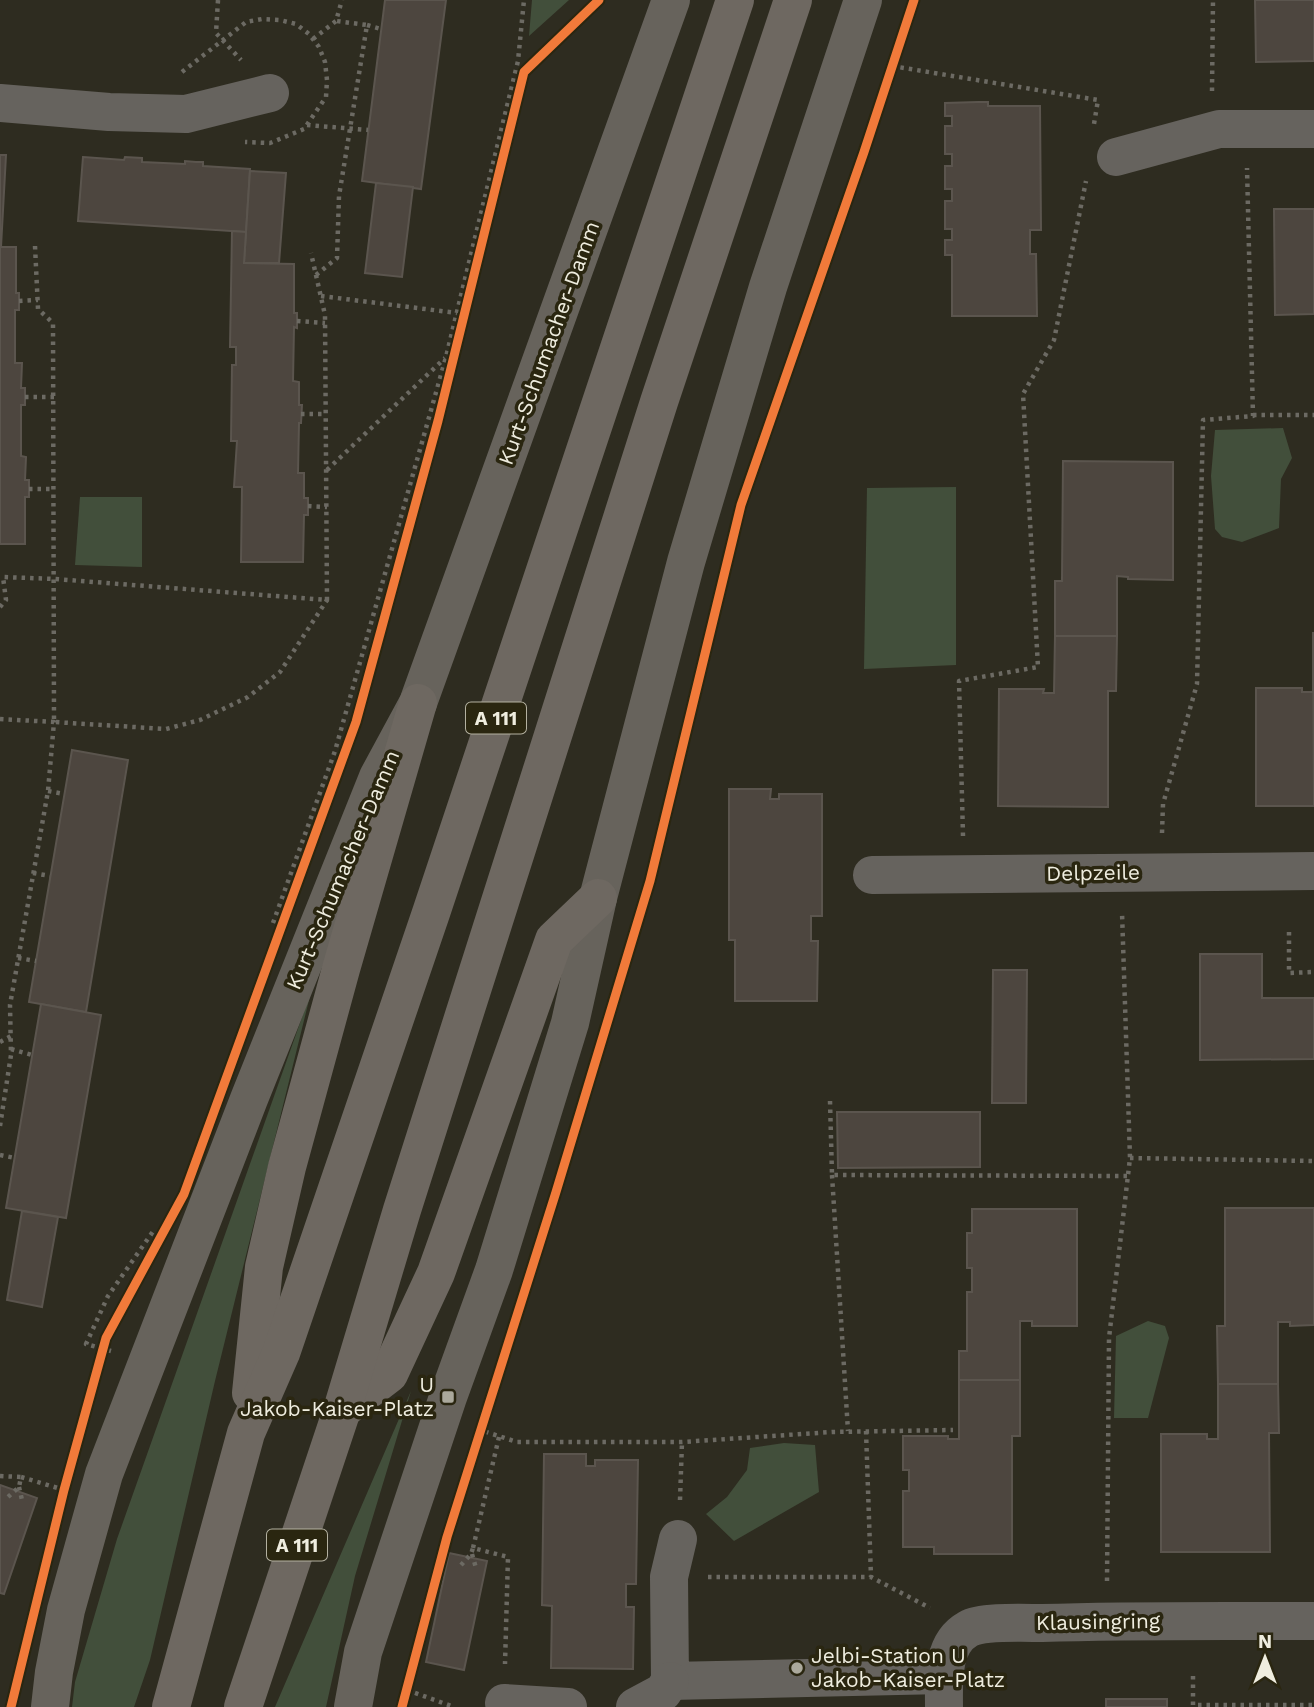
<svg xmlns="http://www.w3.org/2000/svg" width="1314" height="1707" font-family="'Work Sans',sans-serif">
  <rect width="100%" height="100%" fill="#2e2c20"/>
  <!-- green -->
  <g fill="#424f3b">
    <polygon points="532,0 569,0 529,36"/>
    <polygon points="1283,428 1292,458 1281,479 1279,528 1242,542 1222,537 1215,529 1211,476 1215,430"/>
    <polygon points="956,487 956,665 864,669 867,488"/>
    <polygon points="80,497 142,497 142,567 75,565"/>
    <polygon points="311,992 215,1381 150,1660 134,1707 72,1707 75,1682 117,1539"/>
    <polygon points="1148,1321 1165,1326 1169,1338 1148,1418 1114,1418 1116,1336"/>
    <polygon points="411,1391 355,1576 326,1707 275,1707"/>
    <polygon points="784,1443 815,1445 819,1492 734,1541 706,1514 727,1497 747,1470 750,1448"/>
  </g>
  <!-- building -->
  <g fill="#4d463f" stroke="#5b554e" stroke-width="2">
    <polygon points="385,0 446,0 421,189 362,181"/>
    <polygon points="1255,0 1314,0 1314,61 1256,62"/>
    <polygon points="978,102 988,102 988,106 1040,106 1041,230 1030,230 1030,254 1036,254 1037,316 952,316 952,255 945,255 945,240 952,240 952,229 945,229 945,201 952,201 952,189 945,189 945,166 952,166 952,154 945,154 945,126 952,126 952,116 945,116 945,103"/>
    <polygon points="0,155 6,155 1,247 0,247"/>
    <polygon points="83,157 124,160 125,157 142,158 142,162 185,164 185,161 196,162 203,162 203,166 250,169 246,232 78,221"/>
    <polygon points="250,171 286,173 279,263 244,263"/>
    <polygon points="376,183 413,187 402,277 365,273"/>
    <polygon points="1274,209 1314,209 1314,314 1275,315"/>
    <polygon points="232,231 246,232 244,263 294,264 294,313 297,313 297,328 294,327 293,381 299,382 299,405 302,405 301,423 299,423 298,473 304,473 304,498 308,498 308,515 304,515 303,562 241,562 242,487 234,487 237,441 231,441 232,365 236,365 236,347 230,347"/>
    <polygon points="0,247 16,247 16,293 19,293 19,310 15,310 15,363 22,363 21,388 25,388 25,405 21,405 21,456 26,457 25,480 29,480 29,497 25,497 25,544 0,544"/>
    <polygon points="1063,461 1173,462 1173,580 1128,579 1128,577 1117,576 1117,636 1055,636 1055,581 1062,581"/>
    <polygon points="1313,632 1314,806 1256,806 1256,688 1302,688 1302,692 1313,692"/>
    <polygon points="1055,636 1117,636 1116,691 1108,691 1108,807 998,806 999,689 1044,689 1043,693 1054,693"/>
    <polygon points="72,750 128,760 86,1012 29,1002"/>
    <polygon points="729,789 771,789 770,799 779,799 779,794 822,794 822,916 811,916 811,941 818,941 817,1001 735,1001 735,940 729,940"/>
    <polygon points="1200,954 1262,954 1262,998 1314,998 1314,1059 1200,1060"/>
    <polygon points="993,970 1027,970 1026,1103 992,1103"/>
    <polygon points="41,1004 101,1015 66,1218 6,1208"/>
    <polygon points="837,1112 980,1112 980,1167 838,1168"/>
    <polygon points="1225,1208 1314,1208 1314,1325 1290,1326 1290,1322 1278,1322 1278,1384 1218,1384 1217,1326 1225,1326"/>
    <polygon points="972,1209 1077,1209 1077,1326 1032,1326 1032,1321 1020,1321 1020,1380 959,1380 959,1351 967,1351 967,1292 972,1292 972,1268 967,1268 967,1233 972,1233"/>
    <polygon points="22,1211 58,1217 42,1307 7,1300"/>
    <polygon points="959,1380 1020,1380 1020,1436 1012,1436 1012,1554 934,1554 934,1547 903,1547 903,1491 909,1491 909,1470 903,1470 903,1436 948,1436 948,1439 959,1439"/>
    <polygon points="1218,1384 1278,1384 1279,1433 1269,1433 1270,1552 1161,1552 1161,1434 1207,1434 1207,1439 1218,1439"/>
    <polygon points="544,1454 586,1454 586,1466 595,1466 595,1460 638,1460 636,1584 626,1584 626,1607 634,1607 633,1669 551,1668 552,1606 542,1605"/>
    <polygon points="0,1485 37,1498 4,1594 0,1593"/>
    <polygon points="449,1553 487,1561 464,1670 426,1662"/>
    <rect x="1106" y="1699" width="61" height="8"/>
  </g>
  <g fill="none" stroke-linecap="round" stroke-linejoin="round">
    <!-- path -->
    <g stroke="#6c6a63" stroke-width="4.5" stroke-dasharray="3.5 5" stroke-linecap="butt">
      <polyline points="218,0 216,33 241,60"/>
      <polyline points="367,25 381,29"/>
      <polyline points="313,39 336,21 342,0"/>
      <polyline points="892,66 1098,100 1094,124"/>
      <polyline points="182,72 246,22 262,19 280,20 296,24 309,34 319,47 325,62 327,80 326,97 304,129 270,143 245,142"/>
      <polyline points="1212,91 1213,0"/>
      <polyline points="307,125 368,130"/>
      <polyline points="35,246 38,309 53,323 54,722 166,729 200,720 248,697 280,672 327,600"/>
      <polyline points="316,275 337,258 339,196 367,25 336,21"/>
      <polyline points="321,296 457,313"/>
      <polyline points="19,301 38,300"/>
      <polyline points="297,321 325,323"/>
      <polyline points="25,397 54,397"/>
      <polyline points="301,414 326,414"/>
      <polyline points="1253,415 1314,415"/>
      <polyline points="327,470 445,358"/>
      <polyline points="29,489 54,489"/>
      <polyline points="308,506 327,507"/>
      <polyline points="0,607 6,600 3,577 55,579 327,600 325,315 311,253"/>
      <polyline points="0,719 54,722 48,791 10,1005 11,1055 0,1126"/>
      <polyline points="48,791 64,794"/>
      <polyline points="1162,833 1163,804 1197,684 1203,420 1253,416 1247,168"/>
      <polyline points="963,836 959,681 1038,667 1023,394 1054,340 1086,181"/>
      <polyline points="33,873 50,876"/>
      <polyline points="273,923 335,751 446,357 518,61 524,0"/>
      <polyline points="1289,932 1289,973 1314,972"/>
      <polyline points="18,958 36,961"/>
      <polyline points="0,1042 11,1036"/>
      <polyline points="11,1049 32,1055"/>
      <polyline points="830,1101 832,1175 1127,1176"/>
      <polyline points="0,1155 15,1158"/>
      <polyline points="1130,1158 1314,1161"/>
      <polyline points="832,1175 848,1431"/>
      <polyline points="111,1351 86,1344 108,1296 154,1230"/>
      <polyline points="477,1429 517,1442 682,1442 832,1432 953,1430"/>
      <polyline points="866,1431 871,1577"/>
      <polyline points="0,1476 21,1477 19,1487 8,1497"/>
      <polyline points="21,1477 61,1489"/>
      <polyline points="19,1487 22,1500"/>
      <polyline points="680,1500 682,1442"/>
      <polyline points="473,1548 499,1437"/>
      <polyline points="472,1554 476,1568"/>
      <polyline points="461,1565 471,1554 473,1548 508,1557 505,1664"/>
      <polyline points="708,1577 871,1577 930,1608"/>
      <polyline points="1107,1581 1109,1338 1130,1158 1122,912"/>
      <polyline points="1193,1676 1193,1705 1314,1705"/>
      <polyline points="407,1690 454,1707"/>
    </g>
    <!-- minor -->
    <g stroke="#66635e" stroke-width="38">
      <polyline points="0,103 109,112 186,114 270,93"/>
      <polyline points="1116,157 1219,129 1314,129"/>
      <polyline points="872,875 1314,871"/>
      <polyline points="678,1539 669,1577 670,1681 944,1675"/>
      <polyline points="504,1703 568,1707"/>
      <polyline points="635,1707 663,1692 670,1681"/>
      <path d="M944,1707C944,1682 941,1644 968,1629C982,1621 1024,1623 1042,1623C1133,1620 1223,1621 1314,1621"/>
    </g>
    <!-- major -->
    <g stroke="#67635c" stroke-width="38">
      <polyline points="50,1707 54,1672 66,1610 104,1474 249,1099 378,777 418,703 671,0"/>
      <polyline points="353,1707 363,1652 448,1397 494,1270 570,1023 598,898 686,562 768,287 863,0"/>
    </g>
    <!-- highway -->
    <g stroke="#6e6861" stroke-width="38">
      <polyline points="251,1393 264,1267 287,1167 341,969 418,703"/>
      <polyline points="342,1410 389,1374 436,1273 554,940 598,898"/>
      <polyline points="171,1707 246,1433 281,1353 431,913 735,0"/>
      <polyline points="243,1707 342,1410 402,1210 659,402 793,0"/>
    </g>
    <defs>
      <g id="cycleway">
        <polyline points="11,1707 64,1490 106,1338 184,1194 356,722 438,421 524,72 599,0"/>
        <polyline points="402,1707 447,1537 556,1192 650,881 741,505 864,152 914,0"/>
      </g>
    </defs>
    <!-- cycleway casing -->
    <use href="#cycleway" stroke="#2a2610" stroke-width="13"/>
    <!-- cycleway -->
    <use href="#cycleway" stroke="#f17a3a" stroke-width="9"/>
  </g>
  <!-- markers -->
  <g fill="#aba99c" stroke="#2a2610" stroke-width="2.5">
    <rect x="441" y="1390" width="14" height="14" rx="3.5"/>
    <circle cx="797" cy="1668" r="7"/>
  </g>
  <g text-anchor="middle" stroke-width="7" stroke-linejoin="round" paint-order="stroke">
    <!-- shield labels -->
    <g fill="#2a2610" stroke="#b4b1a1" stroke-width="2">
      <rect x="466" y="702.5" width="60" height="31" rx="5"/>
      <rect x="267" y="1529.5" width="60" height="31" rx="5"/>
    </g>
    <g font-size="19" font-weight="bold" fill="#efeddf">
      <text x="496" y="725">A 111</text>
      <text x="297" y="1552">A 111</text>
    </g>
    <!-- street labels -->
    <g font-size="21" fill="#efeddf" stroke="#2a2610">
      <text transform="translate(549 343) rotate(-70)" y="7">Kurt-Schumacher-Damm</text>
      <text transform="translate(343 870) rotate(-67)" y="7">Kurt-Schumacher-Damm</text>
      <text transform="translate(1093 873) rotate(-1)" y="7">Delpzeile</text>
      <text transform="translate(1098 1622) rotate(-1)" y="7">Klausingring</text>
    </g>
    <!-- poi labels -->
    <g font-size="21" fill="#efeddf" stroke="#2a2610" text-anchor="end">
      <text x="434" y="1392">U<tspan x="434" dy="24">Jakob-Kaiser-Platz</tspan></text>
      <text x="811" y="1663" text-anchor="start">Jelbi-Station U<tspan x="811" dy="24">Jakob-Kaiser-Platz</tspan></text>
    </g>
  </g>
  <!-- north arrow -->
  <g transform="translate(1265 1658)" stroke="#2a2610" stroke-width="5" paint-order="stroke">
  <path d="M0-5L12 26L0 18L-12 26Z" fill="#efeddf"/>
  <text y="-10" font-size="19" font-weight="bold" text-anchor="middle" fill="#efeddf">N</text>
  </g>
</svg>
